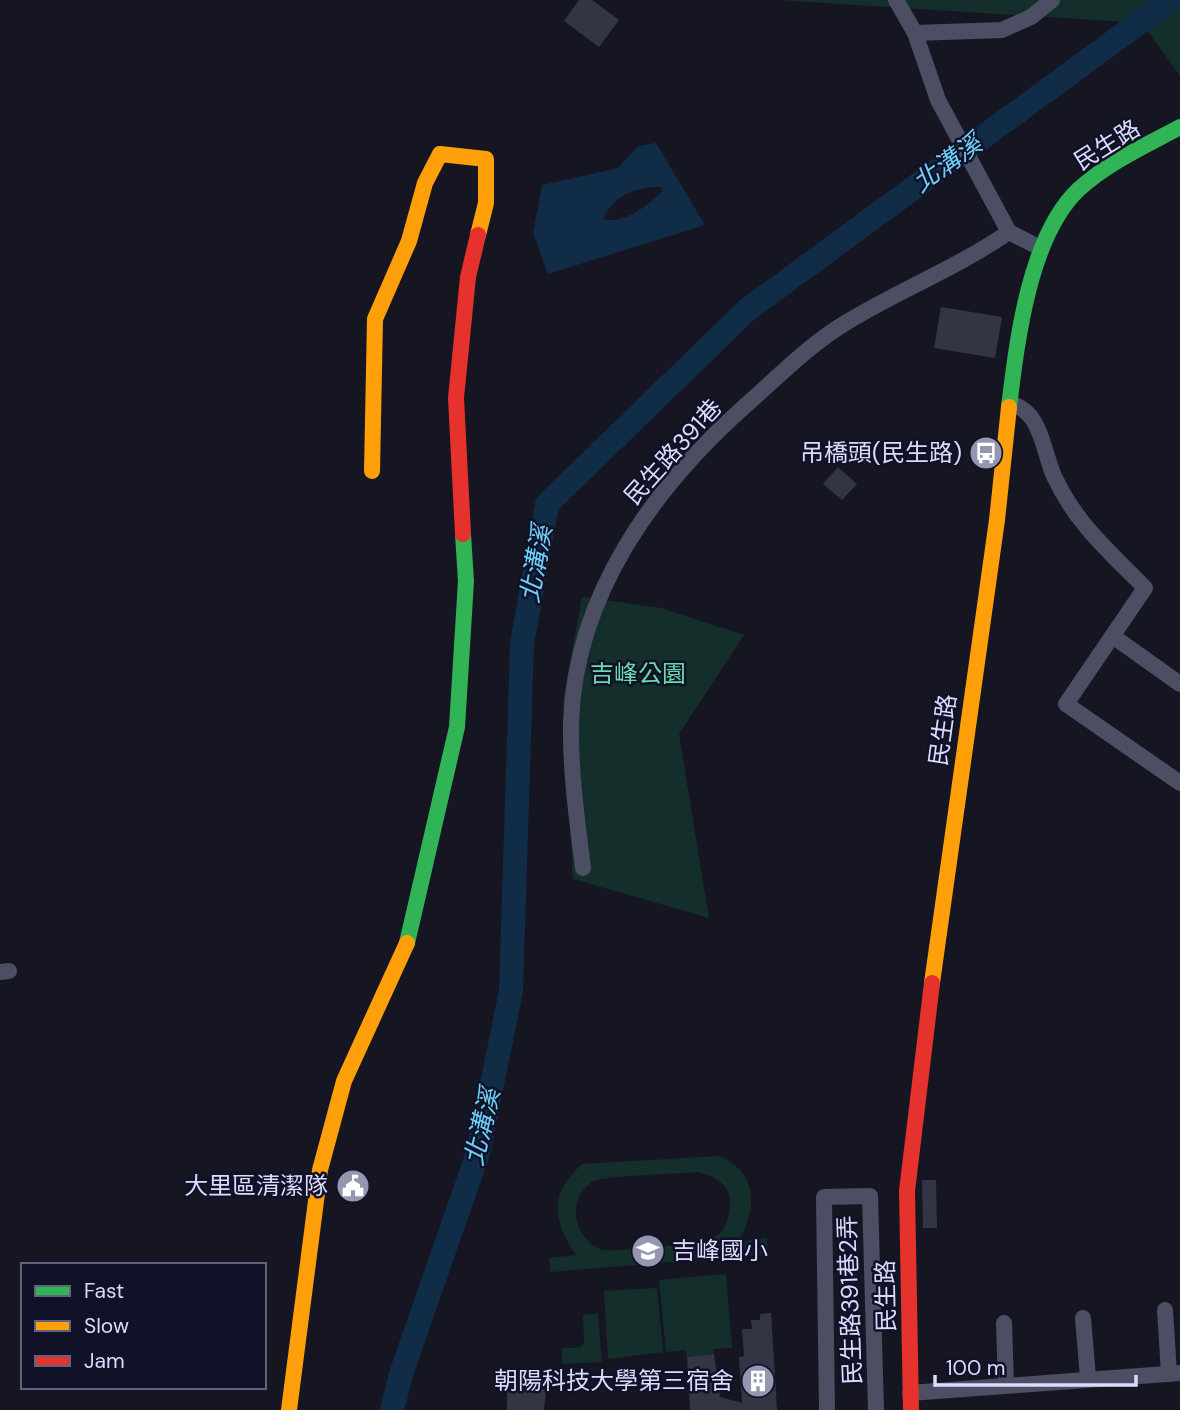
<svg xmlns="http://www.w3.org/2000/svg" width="1180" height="1410" font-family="'DM Sans','Noto Sans TC',sans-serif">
  <rect width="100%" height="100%" fill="#161623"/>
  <!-- green -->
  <g fill="#142e2b" fill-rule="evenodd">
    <polygon points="778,0 1180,0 1180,76 1142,23"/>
    <polygon points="582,597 661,608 744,635 679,734 709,918 573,879 563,701"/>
    <path d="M719,1156C760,1174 756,1207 739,1242L767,1238L768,1254L550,1272L549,1258L576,1255C553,1220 548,1195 582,1164ZM698,1172C713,1176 730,1184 730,1202C730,1211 728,1225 721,1232C718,1235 712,1239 708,1240C699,1244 609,1252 602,1250C574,1239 565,1200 592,1182C602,1175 680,1174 698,1172Z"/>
    <polygon points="726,1274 732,1348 713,1349 714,1354 687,1357 686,1350 666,1352 659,1280"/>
    <polygon points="657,1288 663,1352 608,1359 604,1291"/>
    <polygon points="598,1313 602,1362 562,1364 562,1348 579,1348 584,1343 583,1315"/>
  </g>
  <!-- water -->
  <path fill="#102c46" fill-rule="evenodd" d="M656,143L705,225L548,274L533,233L542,185L618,168L638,146ZM661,187L662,192C648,205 623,225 603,219C614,195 636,187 661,187Z"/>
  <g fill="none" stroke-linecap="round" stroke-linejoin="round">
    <!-- river -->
    <polyline stroke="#102c46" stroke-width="24" points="392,1410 401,1374 478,1153 511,991 522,644 547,504 747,310 1170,0"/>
  </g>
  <!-- building -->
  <g fill="#343544">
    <polygon points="579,0 592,0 619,20 599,47 564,21"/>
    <polygon points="941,307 1002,317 995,358 934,348"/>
    <polygon points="838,467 857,484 842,500 823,484"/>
    <polygon points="922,1180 936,1180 937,1228 923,1228"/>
    <polygon points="771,1313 777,1410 690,1410 687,1357 714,1354 720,1397 742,1403 739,1357 744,1356 742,1329 752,1329 751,1320 760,1320 760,1314"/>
    <polygon points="507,1372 544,1372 546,1393 544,1410 507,1410"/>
  </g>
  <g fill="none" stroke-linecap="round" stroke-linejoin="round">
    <!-- street -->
    <g stroke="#4c4f63" stroke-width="16">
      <polyline points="896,0 915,33 938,100 1009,232"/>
      <polyline points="915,33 1002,30 1031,17 1052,0"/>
      <path d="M1009,403C1042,411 1042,449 1054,476C1076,524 1110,552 1145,588L1066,704L1180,783"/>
      <polyline points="1114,637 1180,684"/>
      <path d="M583,868C577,820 570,770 571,721C576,594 654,487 745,406C778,377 810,344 847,322C900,290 958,267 1009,232L1040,248"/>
      <polyline points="0,972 9,971"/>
      <polyline points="1165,1310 1169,1374"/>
      <polyline points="1083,1318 1088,1378"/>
      <polyline points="1004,1323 1006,1385"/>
      <polyline points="910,1393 1180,1373"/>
      <polyline points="827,1410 824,1197 870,1196 876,1410"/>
    </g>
    <!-- fast -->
    <g stroke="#30b455" stroke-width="16">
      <path d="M1009,407C1017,341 1029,236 1079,189C1109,162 1145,146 1180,127"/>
      <polyline points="407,943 457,727 466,581 463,534"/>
    </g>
    <!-- slow -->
    <g stroke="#ff9f0a" stroke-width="16">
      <polyline points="372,471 375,319 409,241 425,183 440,154 486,159 486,203 478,235"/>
      <polyline points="932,983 997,520 1009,407"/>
      <polyline points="289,1410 320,1170 344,1081 407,943"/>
    </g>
    <!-- jam -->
    <g stroke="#e5322d" stroke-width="16">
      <polyline points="463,534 456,398 468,277 478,235"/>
      <polyline points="911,1410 907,1191 932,983"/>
    </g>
  </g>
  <!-- icons -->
  <defs>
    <symbol id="bus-disc" viewBox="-11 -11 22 22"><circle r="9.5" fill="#9597b1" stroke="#111128"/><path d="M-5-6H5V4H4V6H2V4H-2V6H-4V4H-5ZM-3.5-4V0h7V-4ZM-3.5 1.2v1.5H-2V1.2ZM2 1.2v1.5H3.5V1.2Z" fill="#fff"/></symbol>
    <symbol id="civic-disc" viewBox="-11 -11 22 22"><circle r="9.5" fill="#9597b1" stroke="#111128"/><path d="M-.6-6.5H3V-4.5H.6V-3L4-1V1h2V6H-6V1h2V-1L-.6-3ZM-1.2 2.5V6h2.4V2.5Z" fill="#fff"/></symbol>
    <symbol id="school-disc" viewBox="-11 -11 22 22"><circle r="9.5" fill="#9597b1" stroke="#111128"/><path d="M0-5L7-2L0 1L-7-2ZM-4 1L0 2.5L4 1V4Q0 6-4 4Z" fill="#fff"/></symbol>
    <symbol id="building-disc" viewBox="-11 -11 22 22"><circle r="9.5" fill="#9597b1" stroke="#111128"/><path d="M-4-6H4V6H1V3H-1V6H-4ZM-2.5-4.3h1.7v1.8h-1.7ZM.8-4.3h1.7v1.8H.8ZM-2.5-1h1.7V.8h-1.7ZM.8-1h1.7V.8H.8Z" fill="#fff"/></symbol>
  </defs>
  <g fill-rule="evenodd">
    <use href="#bus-disc" x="967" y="434" width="38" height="38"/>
    <use href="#civic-disc" x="334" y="1167" width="38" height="38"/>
    <use href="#school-disc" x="629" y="1232" width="38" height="38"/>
    <use href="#building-disc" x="739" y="1362" width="38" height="38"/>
  </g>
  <g text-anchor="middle" stroke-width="5" stroke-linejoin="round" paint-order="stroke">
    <!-- street labels -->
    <g font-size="24" fill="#dadcfd" stroke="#111128">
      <text transform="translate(1107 145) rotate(-32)" y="8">民生路</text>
      <text transform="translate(673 452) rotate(-48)" y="8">民生路391巷</text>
      <text transform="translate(943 730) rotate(-82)" y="8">民生路</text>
      <text transform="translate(886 1296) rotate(-91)" y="8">民生路</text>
      <text transform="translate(850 1300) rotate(-92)" y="8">民生路391巷2弄</text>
    </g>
    <!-- poi labels -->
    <g font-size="24" fill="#dadcfd" stroke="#111128" text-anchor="end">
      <text x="962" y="461">吊橋頭(民生路)</text>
      <text x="328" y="1194">大里區清潔隊</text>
      <text x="672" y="1259" text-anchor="start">吉峰國小</text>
      <text x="734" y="1389">朝陽科技大學第三宿舍</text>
    </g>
    <!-- park labels -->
    <g font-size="24" fill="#68dbaa" stroke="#111128">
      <text x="638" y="682">吉峰公園</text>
    </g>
    <!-- water labels -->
    <g font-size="26" font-style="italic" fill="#6dd0f8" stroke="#111128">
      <text transform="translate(947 163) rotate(-36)" y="9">北溝溪</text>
      <text transform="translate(536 564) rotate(-80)" y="9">北溝溪</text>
      <text transform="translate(482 1127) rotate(-77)" y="9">北溝溪</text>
    </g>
  </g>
  <!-- legend -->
  <rect x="21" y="1263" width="245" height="126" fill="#111128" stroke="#61627d" stroke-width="2"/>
  <rect x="35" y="1286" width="35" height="10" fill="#30b455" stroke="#61627d" stroke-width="2"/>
  <text x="84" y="1298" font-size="21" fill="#dadcfd">Fast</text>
  <rect x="35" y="1321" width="35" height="10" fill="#ff9f0a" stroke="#61627d" stroke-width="2"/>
  <text x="84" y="1333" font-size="21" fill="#dadcfd">Slow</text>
  <rect x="35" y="1356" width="35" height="10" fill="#e5322d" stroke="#61627d" stroke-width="2"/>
  <text x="84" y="1368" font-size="21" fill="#dadcfd">Jam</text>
  <!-- scale -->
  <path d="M935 1375v10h201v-10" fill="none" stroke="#dadcfd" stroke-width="3.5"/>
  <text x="946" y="1375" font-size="21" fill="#dadcfd" stroke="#111128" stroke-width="5" paint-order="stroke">100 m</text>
</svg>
